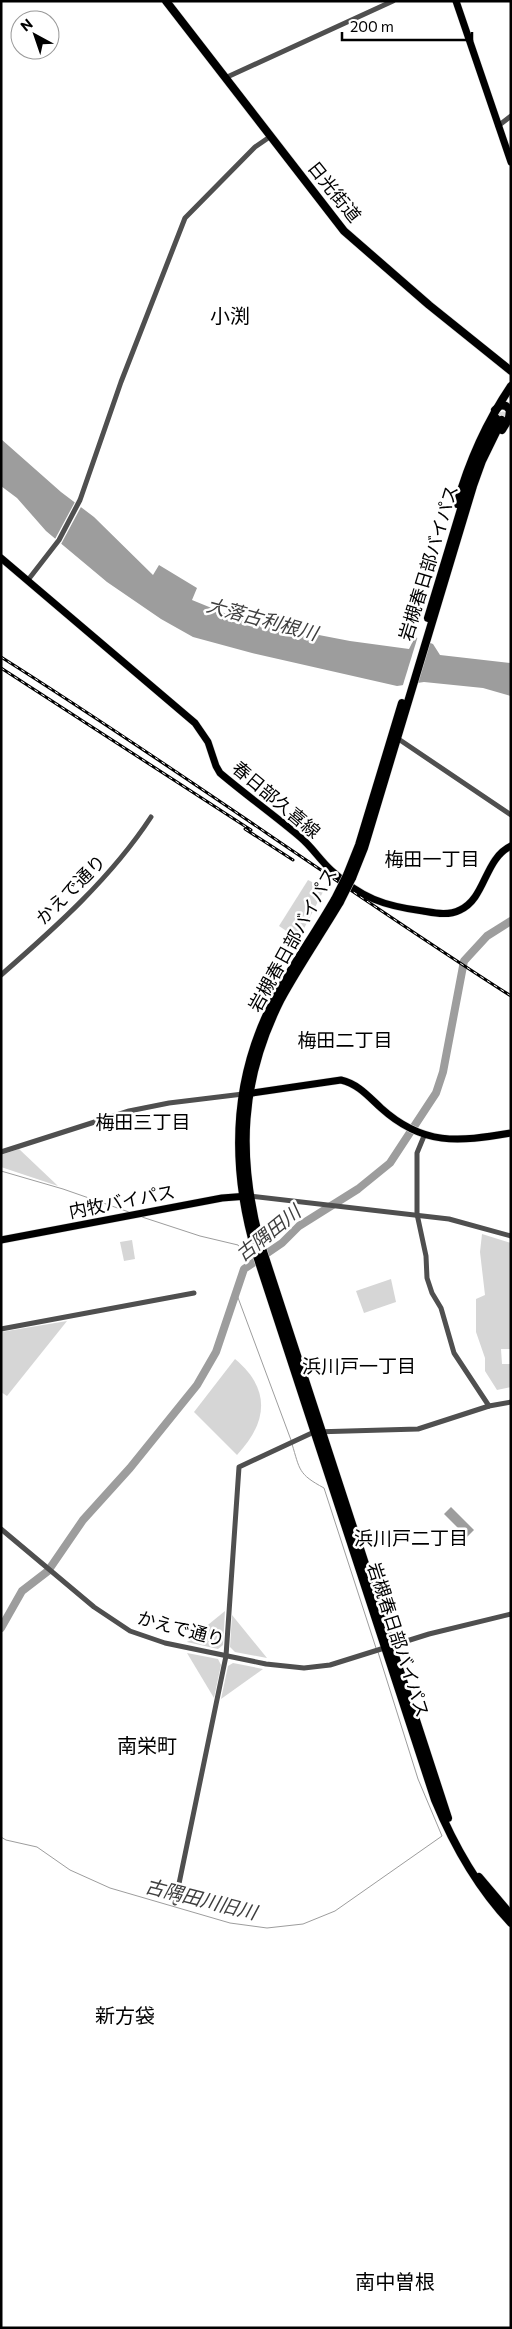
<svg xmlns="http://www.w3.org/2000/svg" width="512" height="2329" font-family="Commissioner,'Noto Sans JP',sans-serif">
  <rect width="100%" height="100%" fill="#fff"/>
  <!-- green -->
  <g fill="#d6d6d6">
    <polygon points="308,880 324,888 324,890 299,938 297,938 279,926"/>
    <polygon points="19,1149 58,1186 1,1167 1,1155"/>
    <polygon points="482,1234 511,1243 511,1349 501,1349 502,1364 511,1364 511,1387 497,1390 485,1371 485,1358 476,1332 476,1299 485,1295 480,1252"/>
    <polygon points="132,1240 135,1259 124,1261 120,1242"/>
    <polygon points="391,1279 396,1302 364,1313 356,1291"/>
    <polygon points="67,1321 7,1396 1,1392 1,1332"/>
    <path d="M235,1359C271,1389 268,1422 237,1455L194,1412Z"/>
    <polygon points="225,1611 223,1645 218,1649 187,1642"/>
    <polygon points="232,1615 267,1658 235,1652 230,1647"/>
    <polygon points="187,1653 218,1659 221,1665 214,1698"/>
    <polygon points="233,1663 263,1669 221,1699 228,1666"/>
  </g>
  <!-- water -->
  <g fill="#9d9d9d">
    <polygon points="1,439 61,492 94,517 153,575 159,565 197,588 192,600 241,620 350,641 409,649 415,637 433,644 440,655 511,663 511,696 483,688 424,682 397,686 252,653 193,637 161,619 107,582 46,531 17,498 1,486"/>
    <polygon points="451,1507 474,1530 467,1537 444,1514"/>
  </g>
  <!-- pier -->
  <g fill="#fff">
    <polygon points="76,500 82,505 60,546 54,541"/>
    <polygon points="418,636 430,640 416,686 402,688"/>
  </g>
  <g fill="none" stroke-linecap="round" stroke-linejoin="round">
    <!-- stream -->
    <g stroke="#9d9d9d" stroke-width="1">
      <polyline points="1,1171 63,1189 129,1212"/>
      <polyline points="142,1217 200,1236 238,1245 252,1263"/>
      <polyline points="237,1295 291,1440"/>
      <path d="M292,1444C300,1470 298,1474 324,1488L376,1648"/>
      <polyline points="1,1837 6,1840 37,1847 70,1870 110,1888 230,1923 267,1928 303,1924 335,1911 442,1836 418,1779 378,1652"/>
    </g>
    <!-- river -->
    <polyline stroke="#9d9d9d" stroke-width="8" points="1,1628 22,1591 48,1571 83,1520 130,1468 197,1385 216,1352 244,1269 282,1243 299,1226 358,1189 390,1163 436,1093 443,1072 464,961 487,936 511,921"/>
    <!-- highway-tunnel -->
    <g stroke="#d9d9d9" stroke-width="8" stroke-dasharray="8 4" stroke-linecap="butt">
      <polyline points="496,418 511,395"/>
      <polyline points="502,420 511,405"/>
    </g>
    <defs>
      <g id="major">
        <polyline points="456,1 511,162"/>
        <path d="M1,558L195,723L208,742L216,766L220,773C246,795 274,815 300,837C312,847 320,860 331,870C361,898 384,906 423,911C435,913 448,916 460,910C486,898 484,859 511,846"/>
        <path d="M246,1094L341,1080C358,1084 368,1096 381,1108C423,1146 458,1142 511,1133"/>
        <polyline points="1,1240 222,1198 248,1196"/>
      </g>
      <g id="highway">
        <polyline points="166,1 344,231 429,305 511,371"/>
        <polyline points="495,410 501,405 506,406 510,410 509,418"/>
        <polyline points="502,430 511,415"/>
        <path d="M457,504C469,461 486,423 511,386"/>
        <polyline points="428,618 475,463 496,418"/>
        <polyline points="347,875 359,845 402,703"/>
        <polyline points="352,878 364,848 473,486 482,461 502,420"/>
        <path d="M335,899C316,932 294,963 276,996C232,1078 230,1165 256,1253L435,1800C454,1846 477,1887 511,1923"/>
        <path d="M340,902C321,934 299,966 281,999C240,1080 237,1156 260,1242L448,1818"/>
        <polyline points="479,1877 511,1915"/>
      </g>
    </defs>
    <!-- major casing -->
    <use href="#major" stroke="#dbdbdb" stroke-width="8"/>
    <!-- highway casing -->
    <use href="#highway" stroke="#dbdbdb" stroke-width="9"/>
    <!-- minor -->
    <g stroke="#4f4f4f" stroke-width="5">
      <polyline points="225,78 393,1"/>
      <polyline points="498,126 511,116"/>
      <polyline points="28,580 59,540 80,500 121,382 185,218 255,147 271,136"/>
      <polyline points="397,738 511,815"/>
      <path d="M1,975C56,927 111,878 151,817"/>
      <polyline points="424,1136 417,1153 417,1214 426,1256 427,1278 432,1293 441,1308 454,1353 489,1406"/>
      <polyline points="1,1152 129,1111 169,1103 243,1094"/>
      <polyline points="249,1196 449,1219 511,1236"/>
      <polyline points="1,1329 194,1293"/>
      <polyline points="1,1529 94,1607 130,1631 165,1643 266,1664 304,1668 330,1665 429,1634 511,1614"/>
      <polyline points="175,1903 226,1656 239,1467 314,1432 418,1429 489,1406 511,1402"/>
    </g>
    <!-- major -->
    <use href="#major" stroke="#000" stroke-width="7"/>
    <!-- highway -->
    <use href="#highway" stroke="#000" stroke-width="8"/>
    <defs>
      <g id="rail">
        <path d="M1,657C174,766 339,886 511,996"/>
        <polyline points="1,668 251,830"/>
        <polyline points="245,829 293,860"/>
      </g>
    </defs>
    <!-- rail casing -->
    <use href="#rail" stroke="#000" stroke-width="3"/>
    <!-- rail -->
    <use href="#rail" stroke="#fff" stroke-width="1" stroke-dasharray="4" stroke-linecap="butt"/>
    <defs>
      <g id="highway-bridge">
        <polyline points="335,899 347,875"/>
        <polyline points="340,902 352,878"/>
      </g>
    </defs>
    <!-- highway-bridge casing -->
    <use href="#highway-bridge" stroke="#dbdbdb" stroke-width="9" stroke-linecap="butt"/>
    <!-- highway-bridge -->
    <use href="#highway-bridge" stroke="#000" stroke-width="8"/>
  </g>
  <g text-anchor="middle" stroke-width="5" stroke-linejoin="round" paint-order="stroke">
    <!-- street labels -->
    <g font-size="18" fill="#000" stroke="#fff">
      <text transform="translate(334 192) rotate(51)" y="6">日光街道</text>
      <text transform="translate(429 563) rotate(-73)" y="6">岩槻春日部バイパス</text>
      <text transform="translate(276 800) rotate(40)" y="6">春日部久喜線</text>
      <text transform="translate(71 890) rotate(-45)" y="6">かえで通り</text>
      <text transform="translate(293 940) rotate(-61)" y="6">岩槻春日部バイパス</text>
      <text transform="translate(122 1202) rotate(-11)" y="6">内牧バイパス</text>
      <text transform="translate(181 1629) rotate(15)" y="6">かえで通り</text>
      <text transform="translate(398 1640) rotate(72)" y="6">岩槻春日部バイパス</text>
    </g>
    <!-- water labels -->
    <g font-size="19" font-style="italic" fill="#3e3e3e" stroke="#fff">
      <text transform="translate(262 619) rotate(15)" y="7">大落古利根川</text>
      <text transform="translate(268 1233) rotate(-39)" y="7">古隅田川</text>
      <text transform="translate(201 1899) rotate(14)" y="7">古隅田川旧川</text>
    </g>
    <!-- neighbourhood labels -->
    <g font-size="19" fill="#000" stroke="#fff">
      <text x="432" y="866">梅田一丁目</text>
      <text x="345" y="1047">梅田二丁目</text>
      <text x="143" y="1129">梅田三丁目</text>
      <text x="359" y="1373">浜川戸一丁目</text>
      <text x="411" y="1545">浜川戸二丁目</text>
    </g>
    <!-- quarter labels -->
    <g font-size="20" fill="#000" stroke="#fff">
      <text x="230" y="323">小渕</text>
      <text x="147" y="1753">南栄町</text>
      <text x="125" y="2023">新方袋</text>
      <text x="395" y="2289">南中曽根</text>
    </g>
  </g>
  <!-- border -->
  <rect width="512" height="2329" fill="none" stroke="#000000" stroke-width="5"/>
  <!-- north arrow -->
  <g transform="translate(35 35) rotate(320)"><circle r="24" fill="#ffffff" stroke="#999999"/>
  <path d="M0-4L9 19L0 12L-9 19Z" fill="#000000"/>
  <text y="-8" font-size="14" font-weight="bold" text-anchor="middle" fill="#000000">N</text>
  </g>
  <!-- scale -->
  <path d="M342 32v8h130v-8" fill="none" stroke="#000000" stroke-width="2.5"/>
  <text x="350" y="32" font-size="15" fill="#000000" stroke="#ffffff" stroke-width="4" paint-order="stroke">200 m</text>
</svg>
